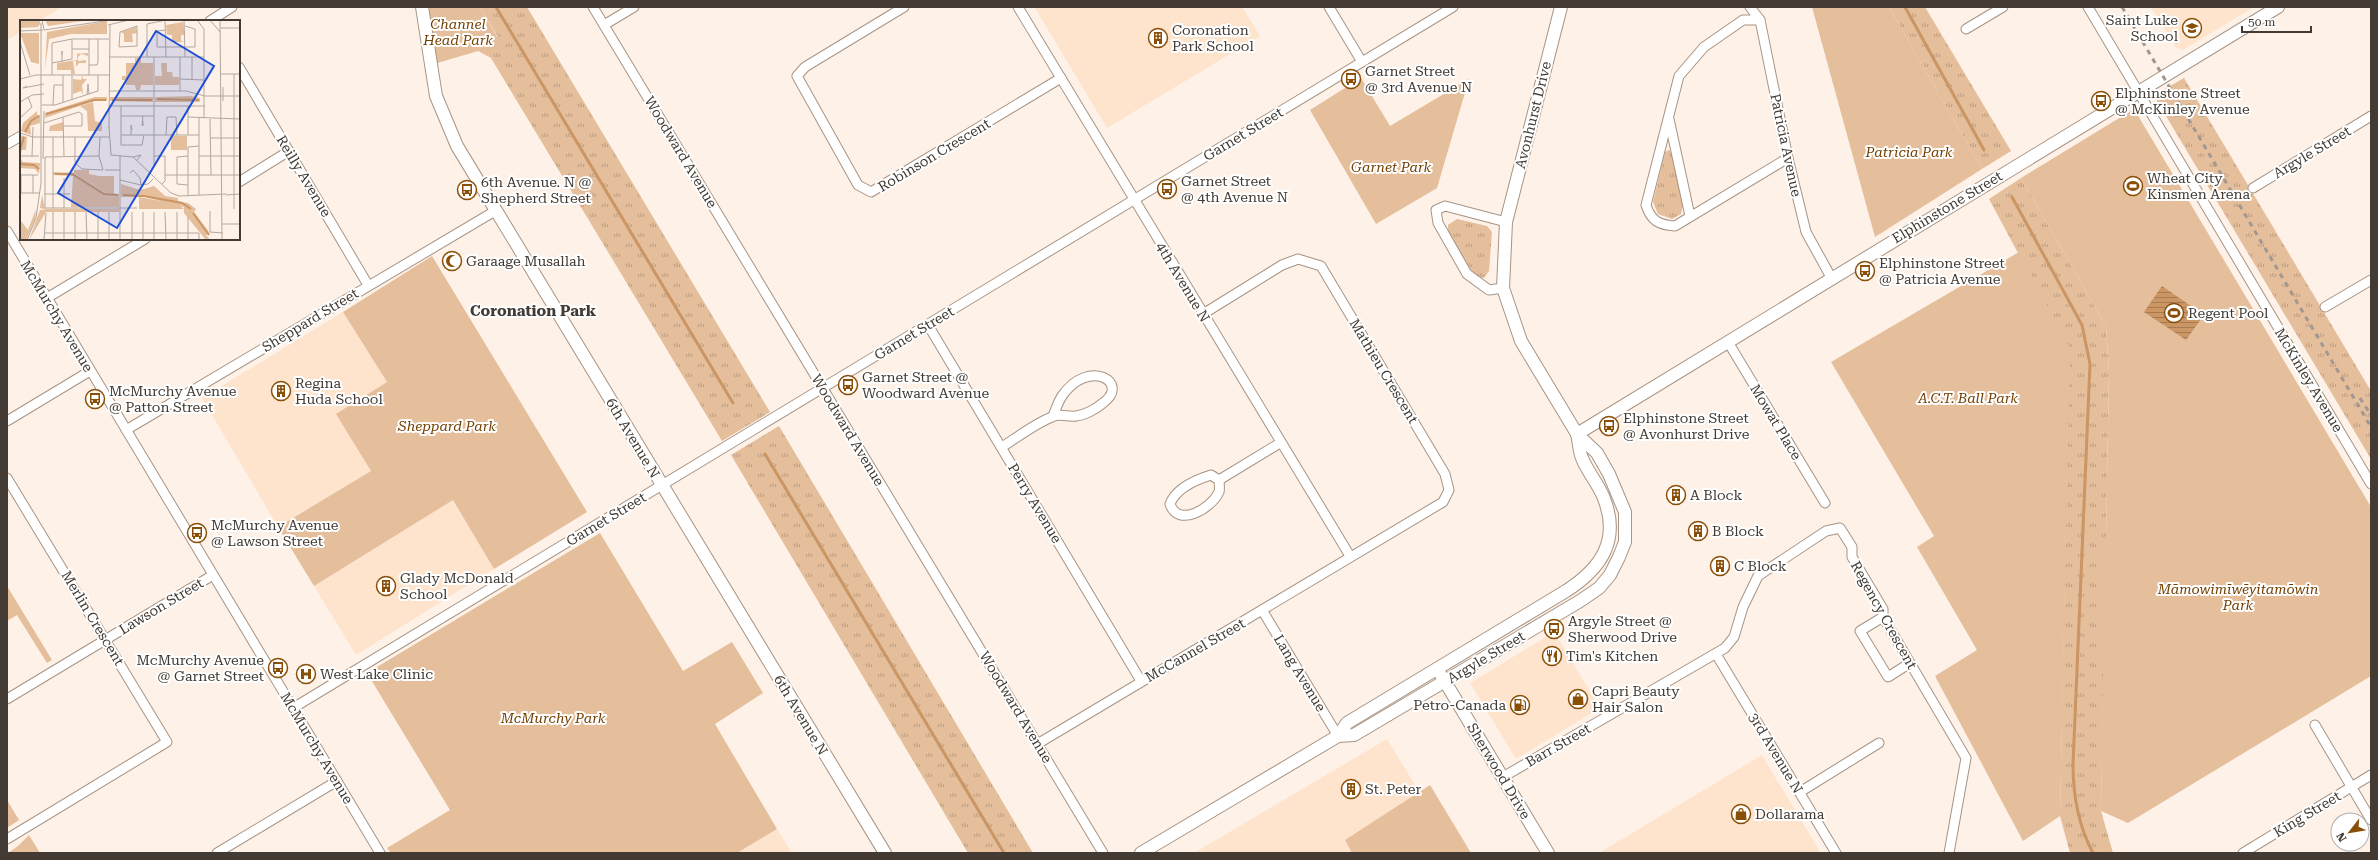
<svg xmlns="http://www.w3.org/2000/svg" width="2378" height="860" font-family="'Roboto Serif',serif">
  <defs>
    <pattern id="grass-tufts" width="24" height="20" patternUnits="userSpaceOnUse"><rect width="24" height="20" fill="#e5be9c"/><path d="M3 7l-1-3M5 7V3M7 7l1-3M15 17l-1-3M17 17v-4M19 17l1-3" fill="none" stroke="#bb9b80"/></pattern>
    <pattern id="water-rules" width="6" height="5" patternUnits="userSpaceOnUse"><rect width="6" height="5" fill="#cb9564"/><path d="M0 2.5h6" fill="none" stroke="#a67b53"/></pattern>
  </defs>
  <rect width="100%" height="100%" fill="#fef1e7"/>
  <!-- built -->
  <g fill="#ffe4cd">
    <polygon points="7,7 62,7 39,21 21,21 21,32 7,40"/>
    <polygon points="1036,7 1242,7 1260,36 1107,128 1035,8"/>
    <polygon points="2151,7 2254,7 2183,50 2176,48"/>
    <polygon points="343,312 387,382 337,414 371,471 278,527 202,398"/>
    <polygon points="453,500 494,569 356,655 314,586"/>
    <polygon points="1554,632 1600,708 1516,759 1470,683"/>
    <polygon points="1387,739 1440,826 1395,853 1194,853"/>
    <polygon points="1762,755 1821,853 1599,853"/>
    <polygon points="777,829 792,853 737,853"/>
  </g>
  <!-- grass -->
  <g fill="url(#grass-tufts)">
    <polygon points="480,7 527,7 770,412 722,441 491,58 478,51 498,37"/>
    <polygon points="1889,7 1925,7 2011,151 1982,169"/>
    <polygon points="2184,78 2371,391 2371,459 2157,101 2158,93"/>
    <polygon points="1669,150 1672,153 1683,205 1681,214 1672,219 1658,214 1653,202 1665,152"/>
    <polygon points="2021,178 2106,326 2109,372 2101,811 2113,853 2070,853 2060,816 2069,348 1989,199"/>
    <polygon points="1457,219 1487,226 1492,232 1489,271 1484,278 1475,276 1448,233 1448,225"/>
    <polygon points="779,426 1033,853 968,853 731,455"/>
  </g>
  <!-- park -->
  <g fill="#e5be9c">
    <polygon points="429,7 480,7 498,38 478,51 434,64"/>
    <polygon points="1812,7 1889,7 1982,169 1875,237"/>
    <polygon points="1361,78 1390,126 1469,79 1437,188 1376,224 1310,110"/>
    <polygon points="2134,109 2371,507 2371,676 2128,823 2101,811 2103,669 2096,657 2102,539 2106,536 2109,372 2106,326 2021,178"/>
    <polygon points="2019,252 2070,348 2060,816 2023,841 1935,676 1977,650 1917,547 1934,536 1831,362"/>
    <polygon points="432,256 587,512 494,569 453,500 314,586 278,527 371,471 336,414 387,382 343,312"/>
    <polygon points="600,533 683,671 732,642 763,693 715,724 777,829 737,853 391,853 387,848 450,810 367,673"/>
    <polygon points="7,586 52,660 47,663 17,615 7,621"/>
    <polygon points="1430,785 1471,853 1352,853 1345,840"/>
    <polygon points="7,800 19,820 7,828"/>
    <polygon points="29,835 40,853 8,853 18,846"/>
  </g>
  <!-- water -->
  <polygon fill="url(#water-rules)" points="2162,286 2204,315 2186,340 2144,312"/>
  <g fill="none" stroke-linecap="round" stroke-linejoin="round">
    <!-- stream -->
    <g stroke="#cb9564" stroke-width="3">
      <polyline points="496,7 733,403"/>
      <polyline points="1905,7 1984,150"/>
      <path d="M2012,197L2082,325L2090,364L2073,764C2073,795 2078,825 2093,853"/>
      <polyline points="765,454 1004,853"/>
    </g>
    <defs>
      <g id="minor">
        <polyline points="593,7 1103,853"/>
        <polyline points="904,7 805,67 797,76 858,185 871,192 1061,78"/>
        <polyline points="1018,7 1350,556"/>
        <polyline points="1329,7 1362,62"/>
        <polyline points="1750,7 1760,20 1788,158 1806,232 1832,279"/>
        <polyline points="2088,7 2371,484"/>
        <path d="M1760,20H1743L1704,47L1679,76L1646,205C1651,221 1659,225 1675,226L1788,158"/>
        <polyline points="210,21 232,7"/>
        <polyline points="604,25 634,7"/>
        <polyline points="1966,29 2003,7"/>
        <polyline points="239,67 368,285"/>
        <polyline points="1669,119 1690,216"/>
        <polyline points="7,144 21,136"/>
        <polyline points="239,182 289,151"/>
        <polyline points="2253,188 2371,116"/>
        <polyline points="7,231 380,853"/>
        <polyline points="1503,288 1489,290 1467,274 1438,223 1436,210 1445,206 1506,222"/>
        <polyline points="47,298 145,239"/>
        <polyline points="2325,307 2371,280"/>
        <polyline points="928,325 1141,681"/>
        <polyline points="1728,342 1825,503"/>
        <polyline points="7,421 90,371"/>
        <polyline points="126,430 495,211"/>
        <path d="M1002,447C1018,437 1034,424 1052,417C1058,413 1068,417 1076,416C1085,415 1096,409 1103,403C1131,383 1089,357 1062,396C1058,402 1056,409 1053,416"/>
        <path d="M1211,475L1219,480C1219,483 1220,489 1219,492C1211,509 1178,528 1170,504C1176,488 1195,480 1211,475Z"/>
        <polyline points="7,478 167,742 7,839"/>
        <polyline points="1219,480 1280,443"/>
        <polyline points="1262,610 1338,736"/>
        <polyline points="1883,617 1860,631 1888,677 1910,663"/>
        <polyline points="1716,654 1836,853"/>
        <polyline points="7,699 213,575"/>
        <polyline points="293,708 1453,7"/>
        <polyline points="2315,725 2371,820"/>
        <polyline points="1039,743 1443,502 1449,490 1445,474 1321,266 1298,259 1282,265 1203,314"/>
        <polyline points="1503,777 1725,648 1734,637 1743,607 1758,576 1826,531 1840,528 1852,547 1852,557 1883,609 1883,617 1966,758 1949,853"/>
        <polyline points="1800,792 1879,743"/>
        <polyline points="217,853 337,781"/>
        <polyline points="2243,853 2371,775"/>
      </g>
      <g id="tertiary">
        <polyline points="422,7 436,96 457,146 885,853"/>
        <polyline points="1577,434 2278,7"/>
        <polyline points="1441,675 1548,853"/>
        <polyline points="1338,736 1354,735 1580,601 1599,588 1610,575 1619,557 1625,542 1625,512 1609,474 1597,453 1577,434 1521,341 1503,288 1506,222 1561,7"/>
        <path d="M1141,853L1338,736L1347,723L1566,591C1602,568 1621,539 1603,496C1597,482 1587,471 1582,458C1579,451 1579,441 1577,434"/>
      </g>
    </defs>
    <!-- minor casing -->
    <use href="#minor" stroke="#a79484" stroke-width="11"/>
    <!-- tertiary casing -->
    <use href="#tertiary" stroke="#a79484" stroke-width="14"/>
    <!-- minor -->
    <use href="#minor" stroke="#fff" stroke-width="9"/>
    <!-- tertiary -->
    <use href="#tertiary" stroke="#fff" stroke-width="12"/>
    <!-- rail -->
    <g stroke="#a39890" stroke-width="3" stroke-dasharray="5 5" stroke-linecap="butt">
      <polyline points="2122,7 2371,427"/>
      <polyline points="2360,398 2371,415"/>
    </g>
  </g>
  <!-- icons -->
  <defs>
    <symbol id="school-ring" viewBox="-11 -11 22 22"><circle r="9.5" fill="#fff" stroke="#894f07" stroke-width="1.5"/><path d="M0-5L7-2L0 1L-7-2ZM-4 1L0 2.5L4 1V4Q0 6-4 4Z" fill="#894f07"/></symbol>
    <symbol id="building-ring" viewBox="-11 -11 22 22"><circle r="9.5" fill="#fff" stroke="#894f07" stroke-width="1.5"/><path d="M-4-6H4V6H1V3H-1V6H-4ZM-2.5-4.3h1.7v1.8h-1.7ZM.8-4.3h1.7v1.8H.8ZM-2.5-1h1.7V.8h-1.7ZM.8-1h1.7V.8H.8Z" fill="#894f07"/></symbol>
    <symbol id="bus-ring" viewBox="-11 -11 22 22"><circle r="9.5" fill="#fff" stroke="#894f07" stroke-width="1.5"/><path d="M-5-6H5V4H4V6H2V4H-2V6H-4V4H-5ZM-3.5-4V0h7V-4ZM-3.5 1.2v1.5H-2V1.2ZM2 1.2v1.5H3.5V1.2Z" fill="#894f07"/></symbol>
    <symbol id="stadium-ring" viewBox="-11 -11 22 22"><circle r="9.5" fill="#fff" stroke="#894f07" stroke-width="1.5"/><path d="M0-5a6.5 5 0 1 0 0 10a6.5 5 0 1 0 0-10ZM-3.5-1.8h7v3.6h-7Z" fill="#894f07"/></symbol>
    <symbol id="mosque-ring" viewBox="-11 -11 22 22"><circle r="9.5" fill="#fff" stroke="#894f07" stroke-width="1.5"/><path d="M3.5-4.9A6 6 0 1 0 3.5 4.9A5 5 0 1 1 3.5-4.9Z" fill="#894f07"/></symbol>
    <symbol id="restaurant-ring" viewBox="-11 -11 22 22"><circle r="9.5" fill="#fff" stroke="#894f07" stroke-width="1.5"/><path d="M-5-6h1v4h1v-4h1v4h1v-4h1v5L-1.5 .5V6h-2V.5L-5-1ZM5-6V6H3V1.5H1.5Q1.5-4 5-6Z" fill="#894f07"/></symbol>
    <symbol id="hospital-ring" viewBox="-11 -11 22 22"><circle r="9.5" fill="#fff" stroke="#894f07" stroke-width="1.5"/><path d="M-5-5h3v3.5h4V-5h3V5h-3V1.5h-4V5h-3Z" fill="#894f07"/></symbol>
    <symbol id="shop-ring" viewBox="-11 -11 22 22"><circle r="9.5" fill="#fff" stroke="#894f07" stroke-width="1.5"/><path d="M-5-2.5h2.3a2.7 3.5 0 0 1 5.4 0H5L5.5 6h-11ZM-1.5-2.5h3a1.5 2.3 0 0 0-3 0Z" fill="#894f07"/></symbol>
    <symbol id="fuel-ring" viewBox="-11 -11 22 22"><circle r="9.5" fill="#fff" stroke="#894f07" stroke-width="1.5"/><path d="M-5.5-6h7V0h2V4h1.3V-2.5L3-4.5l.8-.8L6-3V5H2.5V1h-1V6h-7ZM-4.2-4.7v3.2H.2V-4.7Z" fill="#894f07"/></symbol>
  </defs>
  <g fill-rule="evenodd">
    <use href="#school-ring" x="2181" y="17" width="22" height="22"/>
    <use href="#building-ring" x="1147" y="27" width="22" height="22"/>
    <use href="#bus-ring" x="1340" y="68" width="22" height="22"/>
    <use href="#bus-ring" x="2090" y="90" width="22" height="22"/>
    <use href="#stadium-ring" x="2122" y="175" width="22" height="22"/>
    <use href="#bus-ring" x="1156" y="178" width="22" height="22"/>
    <use href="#bus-ring" x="456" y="179" width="22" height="22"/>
    <use href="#mosque-ring" x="441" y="250" width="22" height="22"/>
    <use href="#bus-ring" x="1854" y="260" width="22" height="22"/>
    <use href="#stadium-ring" x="2163" y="302" width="22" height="22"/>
    <use href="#bus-ring" x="837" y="374" width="22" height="22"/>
    <use href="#building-ring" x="270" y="380" width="22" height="22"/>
    <use href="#bus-ring" x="84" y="388" width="22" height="22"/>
    <use href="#bus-ring" x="1598" y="415" width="22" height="22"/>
    <use href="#building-ring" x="1665" y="484" width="22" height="22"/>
    <use href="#building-ring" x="1687" y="520" width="22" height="22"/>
    <use href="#bus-ring" x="186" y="522" width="22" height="22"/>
    <use href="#building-ring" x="1709" y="555" width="22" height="22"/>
    <use href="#building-ring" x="375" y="575" width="22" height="22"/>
    <use href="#bus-ring" x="1543" y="618" width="22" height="22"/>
    <use href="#restaurant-ring" x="1541" y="645" width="22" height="22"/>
    <use href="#bus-ring" x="267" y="657" width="22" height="22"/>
    <use href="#hospital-ring" x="295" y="663" width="22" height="22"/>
    <use href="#shop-ring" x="1567" y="688" width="22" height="22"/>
    <use href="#fuel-ring" x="1509" y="694" width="22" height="22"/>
    <use href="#building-ring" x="1340" y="778" width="22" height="22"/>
    <use href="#shop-ring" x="1730" y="803" width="22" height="22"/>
  </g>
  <g text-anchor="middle" stroke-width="4" stroke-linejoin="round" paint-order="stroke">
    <!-- poi labels -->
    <g font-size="14" fill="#423a33" stroke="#fff" text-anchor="start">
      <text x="2178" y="25" text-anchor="end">Saint Luke<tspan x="2178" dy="16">School</tspan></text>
      <text x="1172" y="35">Coronation<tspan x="1172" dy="16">Park School</tspan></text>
      <text x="1365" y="76">Garnet Street<tspan x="1365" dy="16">@ 3rd Avenue N</tspan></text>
      <text x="2115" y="98">Elphinstone Street<tspan x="2115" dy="16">@ McKinley Avenue</tspan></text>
      <text x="2147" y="183">Wheat City<tspan x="2147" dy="16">Kinsmen Arena</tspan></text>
      <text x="1181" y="186">Garnet Street<tspan x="1181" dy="16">@ 4th Avenue N</tspan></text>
      <text x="481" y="187">6th Avenue. N @<tspan x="481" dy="16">Shepherd Street</tspan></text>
      <text x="466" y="266">Garaage Musallah</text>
      <text x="1879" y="268">Elphinstone Street<tspan x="1879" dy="16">@ Patricia Avenue</tspan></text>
      <text x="2188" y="318">Regent Pool</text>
      <text x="862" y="382">Garnet Street @<tspan x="862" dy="16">Woodward Avenue</tspan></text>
      <text x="295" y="388">Regina<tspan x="295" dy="16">Huda School</tspan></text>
      <text x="109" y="396">McMurchy Avenue<tspan x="109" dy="16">@ Patton Street</tspan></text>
      <text x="1623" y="423">Elphinstone Street<tspan x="1623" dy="16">@ Avonhurst Drive</tspan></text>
      <text x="1690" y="500">A Block</text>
      <text x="211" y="530">McMurchy Avenue<tspan x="211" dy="16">@ Lawson Street</tspan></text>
      <text x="1712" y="536">B Block</text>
      <text x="1734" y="571">C Block</text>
      <text x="400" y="583">Glady McDonald<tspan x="400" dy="16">School</tspan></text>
      <text x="1568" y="626">Argyle Street @<tspan x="1568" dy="16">Sherwood Drive</tspan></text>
      <text x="1566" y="661">Tim's Kitchen</text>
      <text x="264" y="665" text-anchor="end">McMurchy Avenue<tspan x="264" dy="16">@ Garnet Street</tspan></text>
      <text x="320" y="679">West Lake Clinic</text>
      <text x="1592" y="696">Capri Beauty<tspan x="1592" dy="16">Hair Salon</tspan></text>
      <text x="1506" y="710" text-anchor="end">Petro-Canada</text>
      <text x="1365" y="794">St. Peter</text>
      <text x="1755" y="819">Dollarama</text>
    </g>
    <!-- park labels -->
    <g font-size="14" font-style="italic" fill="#723f00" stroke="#fff">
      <text x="458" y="29">Channel<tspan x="458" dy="16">Head Park</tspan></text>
      <text x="1909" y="157">Patricia Park</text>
      <text x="1391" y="172">Garnet Park</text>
      <text x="1968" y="403">A.C.T. Ball Park</text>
      <text x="447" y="431">Sheppard Park</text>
      <text x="2238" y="594">Māmowimīwēyitamōwin<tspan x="2238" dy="16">Park</tspan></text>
      <text x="553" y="723">McMurchy Park</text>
    </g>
    <!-- street labels -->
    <g font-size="14" fill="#423a33" stroke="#fff">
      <text transform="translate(1533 115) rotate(-76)" y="5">Avonhurst Drive</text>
      <text transform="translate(1243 134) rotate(-31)" y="5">Garnet Street</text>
      <text transform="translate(1786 145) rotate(78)" y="5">Patricia Avenue</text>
      <text transform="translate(681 152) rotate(59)" y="5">Woodward Avenue</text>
      <text transform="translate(2312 152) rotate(-31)" y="5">Argyle Street</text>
      <text transform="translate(934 155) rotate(-31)" y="5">Robinson Crescent</text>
      <text transform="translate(304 176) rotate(59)" y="5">Reilly Avenue</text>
      <text transform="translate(1947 207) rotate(-31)" y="5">Elphinstone Street</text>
      <text transform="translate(1183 282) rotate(59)" y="5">4th Avenue N</text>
      <text transform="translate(57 316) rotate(59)" y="5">McMurchy Avenue</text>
      <text transform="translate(310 320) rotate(-31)" y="5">Sheppard Street</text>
      <text transform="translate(914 333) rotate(-31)" y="5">Garnet Street</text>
      <text transform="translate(1384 371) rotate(59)" y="5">Mathieu Crescent</text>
      <text transform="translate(2309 380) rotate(59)" y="5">McKinley Avenue</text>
      <text transform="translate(1776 422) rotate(59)" y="5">Mowat Place</text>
      <text transform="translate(848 430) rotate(59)" y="5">Woodward Avenue</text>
      <text transform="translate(633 438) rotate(59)" y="5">6th Avenue N</text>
      <text transform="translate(1035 503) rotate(59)" y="5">Perry Avenue</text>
      <text transform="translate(606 519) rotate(-31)" y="5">Garnet Street</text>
      <text transform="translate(161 606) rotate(-31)" y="5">Lawson Street</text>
      <text transform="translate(1884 615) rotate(61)" y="5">Regency Crescent</text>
      <text transform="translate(93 618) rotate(59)" y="5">Merlin Crescent</text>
      <text transform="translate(1195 650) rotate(-30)" y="5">McCannel Street</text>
      <text transform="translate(1486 657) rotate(-31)" y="5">Argyle Street</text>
      <text transform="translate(1300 673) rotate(59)" y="5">Lang Avenue</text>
      <text transform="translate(1016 707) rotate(59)" y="5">Woodward Avenue</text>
      <text transform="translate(801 715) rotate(59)" y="5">6th Avenue N</text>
      <text transform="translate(1558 745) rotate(-30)" y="5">Barr Street</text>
      <text transform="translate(317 748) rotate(59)" y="5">McMurchy Avenue</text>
      <text transform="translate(1776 753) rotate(59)" y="5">3rd Avenue N</text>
      <text transform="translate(1499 771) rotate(59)" y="5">Sherwood Drive</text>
      <text transform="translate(2307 814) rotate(-31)" y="5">King Street</text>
    </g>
    <!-- neighbourhood labels -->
    <g font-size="15" font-weight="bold" fill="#423a33" stroke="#fff">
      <text x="533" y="316">Coronation Park</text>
    </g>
  </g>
  <!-- overview -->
  <g transform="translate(20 20)">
    <rect width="220" height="220" fill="#fef1e7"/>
    <path d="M4,0H20V4L18,7L0,8V2ZM25,0H70L28,6ZM87,1V14H51L29,19L25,49L27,12ZM0,13H19V44L11,42ZM171,76L180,78V82H135V77ZM75,77H87V81H74L25,98V93ZM90,77H133V82L90,81ZM33,152L54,153L86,173L99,174V177L86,176L53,156L33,155ZM101,174L123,175L168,183L176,189L174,192L189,212L190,214L186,215L190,220H186L164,193V187L125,177H101ZM22,175L25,189H99V192H26L9,220L20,190H26L20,188ZM16,189L15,199L6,220H0V200L8,210Z" fill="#e5be9c"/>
    <path d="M163,2L165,15H161V21L165,22H147H152V15H147L146,5ZM116,7L117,13L112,14L113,22H104V14L101,12ZM68,33V36L61,34L58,37V41L66,40V43H59L56,47V41H53L55,54H51V50H37V43L57,40V34H53ZM115,38H121V43H133V65H121L120,70H116L115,65H106V60H102V56H106V43H115ZM141,43H147V52H152L153,57H159V65H135V56H142ZM63,55V59H67L62,65L63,75L61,71L53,74V59L61,60ZM73,82L75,101L82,103V111H68L67,91L60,86ZM17,91V95H20V103L10,106L11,115L1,111L3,103ZM43,102V111H29L30,106ZM0,115L7,117L6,130H2L0,135ZM151,116H167V130H151ZM0,138L3,142L20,143L19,154L15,149L0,148ZM54,150H69V154L79,156H94V174L86,173L54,153ZM53,156L86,176L99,177V187H51ZM101,164L120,170L134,166L145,176L158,178V182L123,175L101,174ZM119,177L158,184L164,189H119Z" fill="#e5be9c"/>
    <path fill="none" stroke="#cb9564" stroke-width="2" d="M137,79L179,80M92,80H132M26,94L74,80H86M5,112L11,101L19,96M0,130L4,117M0,144L14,145L19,149M35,154H52L84,174L98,175M103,175L124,176L162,183L171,189M173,193L189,215"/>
    <path fill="none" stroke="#b3a89f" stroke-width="1" d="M22,0L24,10L91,0M145,0L146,37M164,0L165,37M177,0L184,9V98M190,0L200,12M200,0L202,220M88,5L109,0M117,6V26L99,27L100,12ZM201,8H220M146,10L137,11V27H175V9L165,6M0,11L23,10M0,22L10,55M52,29H69M42,35V31V42M89,37H184M127,37V4L146,0M172,37V59M32,43L52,39V19M69,45H77L78,42V19M201,54H220M214,54V189M32,55V23L52,19H89M43,55V82M52,55V79M69,55V19M0,59L16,55H89M160,59L184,60M7,66L3,68L24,64M89,71H166L185,76H220M160,71V37M67,75L68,64L69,74M203,81V67M0,82L12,75L24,74M22,85H35L78,71V55M33,85L34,65H43M89,86H185M101,86V125H122L124,115M168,86V115M101,96H134M123,96L122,105L123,106V101M43,97L44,136M168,97L220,99M0,98L12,87L8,77M190,99L191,155M24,103L59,92L62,94V106H44M89,107L91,135L113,137L151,173L159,176L206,174M89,108L90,5M0,113L13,117H89M101,115H179M111,115V105L112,110M146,115L147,97H156L157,115M191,118H220M0,136H19M55,136V143L62,149L83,150L79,136M55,136V117M79,136L25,137V188H117M79,136L80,117M100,136V220M134,136H145V161L142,164M168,136L157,137V164L168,165M179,136H220M12,137L13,107M113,137L121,135L117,140M23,139L24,91M85,150H100M130,152L134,146V37M110,153L113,150L120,158L121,165M0,155H18M1,155V173M145,155H220M44,158V188M100,160L121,165L128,164L133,159M0,173H20M13,173V155M24,174H50M168,175V127L179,126M179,175V97M206,175L220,174M33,188V117M190,191V212L203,213M33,192V220M44,192V220M66,192L67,220M89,192V220M112,192V220M123,192V220M145,192L146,220M157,192V220M168,197V220M202,204H220M24,213H179V220M7,220L16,198L21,163V3M24,220L26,193M55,220V192M78,220V192M134,220V192"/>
    <path fill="#1d4ed8" fill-opacity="0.15" stroke="#1d4ed8" stroke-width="2" d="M136,11L194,46L97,208L38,173Z"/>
    <rect width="220" height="220" fill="none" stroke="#423a33" stroke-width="2"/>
  </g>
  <!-- border -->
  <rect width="2378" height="860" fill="none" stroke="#423a33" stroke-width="16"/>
  <!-- north arrow -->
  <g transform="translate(2350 832) rotate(239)"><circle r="19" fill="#ffffff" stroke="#b3b0ad"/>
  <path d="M0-3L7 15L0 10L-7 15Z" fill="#894f07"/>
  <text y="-6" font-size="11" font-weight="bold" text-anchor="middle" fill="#423a33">N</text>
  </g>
  <!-- scale -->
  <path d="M2242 26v6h69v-6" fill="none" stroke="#423a33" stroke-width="2"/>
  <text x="2248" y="26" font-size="12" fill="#423a33" stroke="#ffffff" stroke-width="3" paint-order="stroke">50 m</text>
</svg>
